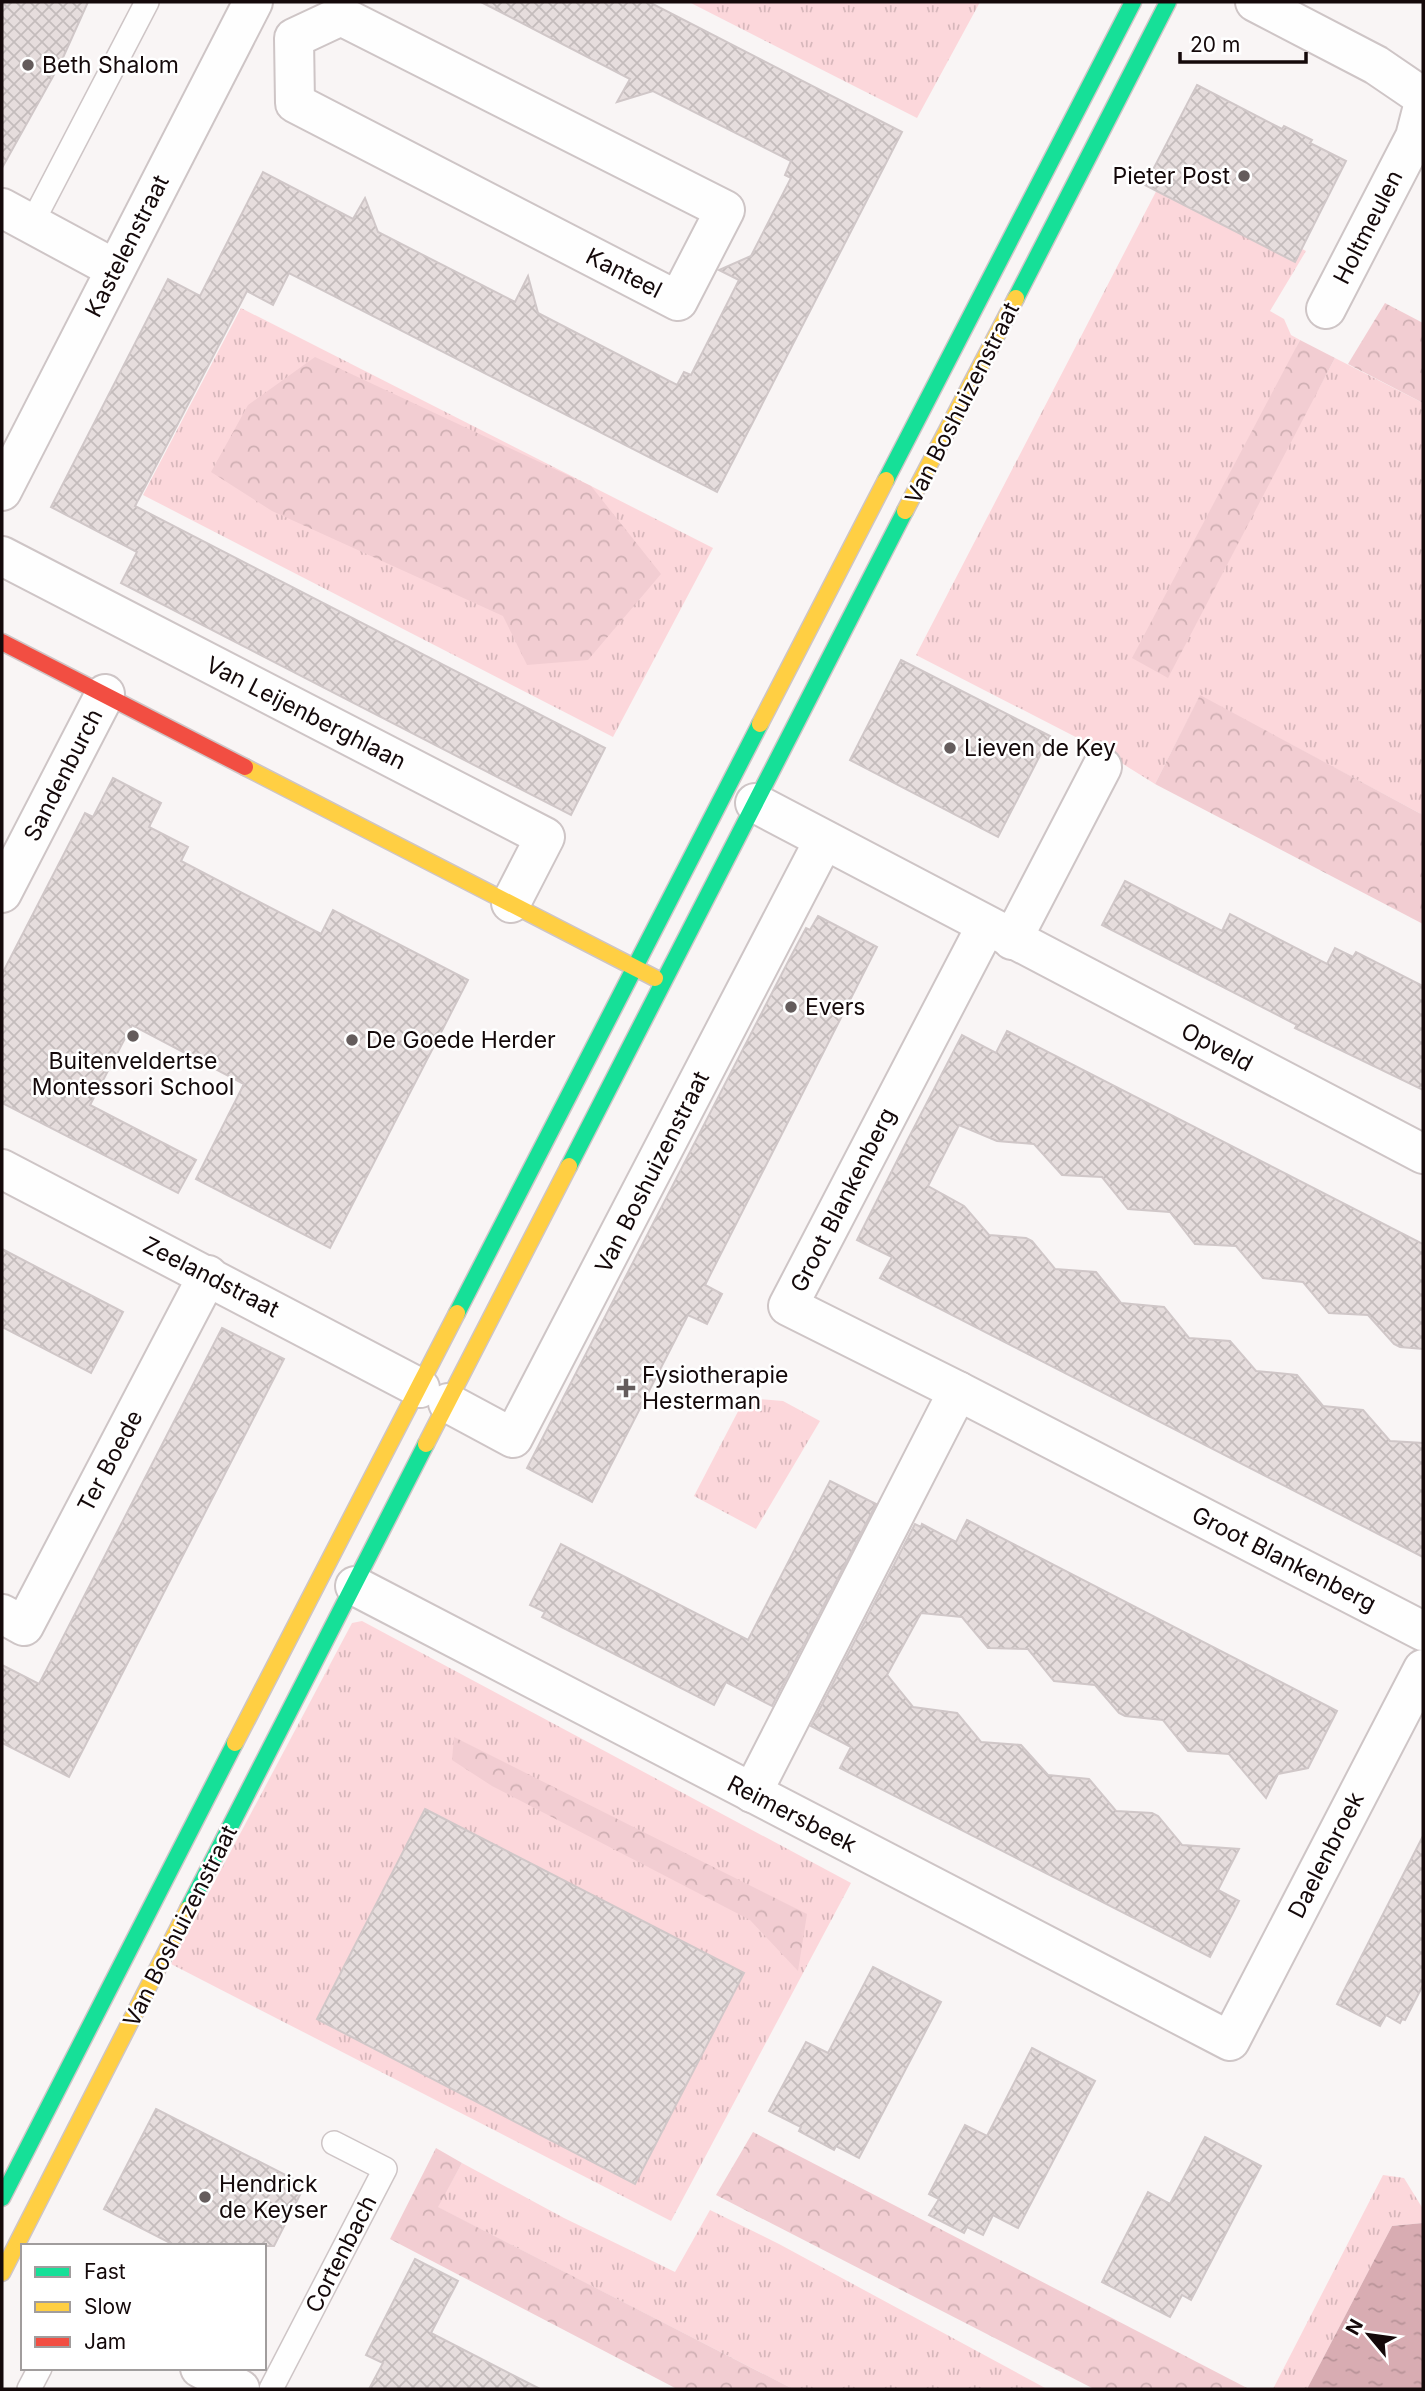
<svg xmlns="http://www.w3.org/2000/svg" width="1425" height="2391" font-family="Inter,sans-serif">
  <defs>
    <pattern id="grass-tufts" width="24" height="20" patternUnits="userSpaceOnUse" patternTransform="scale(1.75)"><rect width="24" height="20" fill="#fcd7db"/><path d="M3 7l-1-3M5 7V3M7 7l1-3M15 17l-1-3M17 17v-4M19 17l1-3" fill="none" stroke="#d7b7bb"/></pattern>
    <pattern id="forest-crowns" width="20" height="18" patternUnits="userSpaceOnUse" patternTransform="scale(1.75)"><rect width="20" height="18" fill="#f2cdd2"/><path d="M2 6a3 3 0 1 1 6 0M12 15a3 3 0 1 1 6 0" fill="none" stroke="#cfafb3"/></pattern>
    <pattern id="water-ripples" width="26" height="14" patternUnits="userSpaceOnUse" patternTransform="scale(1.75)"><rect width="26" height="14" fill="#d8acb2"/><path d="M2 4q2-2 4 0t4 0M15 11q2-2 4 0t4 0" fill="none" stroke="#b89398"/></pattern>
    <pattern id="building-cross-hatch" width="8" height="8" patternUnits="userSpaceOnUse" patternTransform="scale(1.75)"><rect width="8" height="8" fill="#e6dddd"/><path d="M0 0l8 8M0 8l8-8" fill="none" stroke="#c4bcbc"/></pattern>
  </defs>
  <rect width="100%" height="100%" fill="#f9f5f5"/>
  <!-- grass -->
  <g fill="url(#grass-tufts)">
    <polygon points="689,2 980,2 917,118"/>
    <polygon points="1163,178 1306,251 1270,311 1284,319 1291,335 1300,340 1296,348 1319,388 1335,358 1423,403 1423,815 1200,696 1155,784 1099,749 916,655"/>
    <polygon points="241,308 713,548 613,737 143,495"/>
    <polygon points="745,1398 783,1401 820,1421 756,1529 694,1496"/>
    <polygon points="362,1621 851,1883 671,2221 171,1964 352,1623"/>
    <polygon points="462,2163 564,2218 675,2272 710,2210 779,2244 1047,2389 793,2389 437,2207"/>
    <polygon points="1383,2175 1404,2178 1423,2209 1423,2223 1392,2226 1307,2389 1273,2389"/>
  </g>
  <!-- forest -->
  <g fill="url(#forest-crowns)">
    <polygon points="1385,303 1423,323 1423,403 1348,364"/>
    <polygon points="1300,340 1335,358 1168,678 1132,658"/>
    <polygon points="315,357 591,486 661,574 588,660 527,665 503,616 272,511 211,472 248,405"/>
    <polygon points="1200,695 1423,815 1423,924 1155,784"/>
    <polygon points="454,1737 807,1914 798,1971 750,1920 492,1786 452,1760"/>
    <polygon points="753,2132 1249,2389 1094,2389 716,2195"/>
    <polygon points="436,2148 462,2163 438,2207 793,2389 677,2389 390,2239"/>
  </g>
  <!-- water -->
  <polygon fill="url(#water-ripples)" points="1423,2223 1423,2389 1307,2389 1392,2226"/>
  <!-- building -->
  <g fill="url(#building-cross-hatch)" stroke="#d0c7c8" stroke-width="2">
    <polygon points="2,2 88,2 61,62 2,168"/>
    <polygon points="481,2 649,2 902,132 717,492 289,273 273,305 247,291 135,506 605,748 571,815 121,583 137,552 51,507 168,279 200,296 263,172 353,219 365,198 378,232 515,302 528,276 538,313 677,385 684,372 691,375 739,280 719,270 751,256 791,178 785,175 791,161 653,91 617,102 630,79"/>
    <polygon points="1197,85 1282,129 1284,126 1312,140 1310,143 1346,161 1295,262 1145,185"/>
    <polygon points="901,660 1050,736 998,837 850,760"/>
    <polygon points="113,778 161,803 149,827 188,847 181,861 321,934 333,910 468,980 330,1248 196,1179 244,1084 132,1025 90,1105 196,1160 178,1193 2,1103 2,974 85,813 93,817"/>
    <polygon points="1125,881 1222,931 1230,914 1327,964 1335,948 1353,957 1356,952 1423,986 1423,1090 1295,1028 1297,1025 1102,925"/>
    <polygon points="818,916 877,947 705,1285 722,1294 707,1324 688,1315 592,1502 527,1468 790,958 806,928 810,930"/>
    <polygon points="1007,1031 1423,1244 1423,1349 1400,1347 1394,1344 1368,1315 1329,1313 1303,1282 1263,1278 1236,1246 1195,1244 1170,1212 1128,1209 1102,1177 1062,1175 1034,1144 997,1141 959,1125 928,1186 964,1206 989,1235 1026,1238 1032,1241 1055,1269 1096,1272 1121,1303 1164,1307 1189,1338 1230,1341 1256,1371 1297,1375 1323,1406 1363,1410 1390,1441 1423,1443 1423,1557 880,1278 892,1257 857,1240 906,1143 962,1035 996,1053"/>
    <polygon points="2,1249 123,1312 91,1373 2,1327"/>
    <polygon points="222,1328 284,1359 69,1777 2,1743 2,1665 39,1684"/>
    <polygon points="830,1481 876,1504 772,1706 726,1682 714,1705 542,1617 545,1612 530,1605 561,1544 748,1640"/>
    <polygon points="967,1520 1337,1711 1308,1768 1278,1774 1266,1798 1229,1754 1188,1751 1163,1720 1125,1716 1119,1713 1095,1685 1054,1681 1028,1649 988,1648 962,1617 921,1613 887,1675 913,1707 957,1713 981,1742 1021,1745 1048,1775 1089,1779 1116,1811 1152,1813 1158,1816 1182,1845 1239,1849 1218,1890 1239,1901 1210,1957 840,1768 851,1747 811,1726 915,1524 921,1527 922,1524 956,1542"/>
    <polygon points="425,1809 744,1973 635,2184 317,2019"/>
    <polygon points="1423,1836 1423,1985 1405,2020 1402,2019 1400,2023 1386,2015 1380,2026 1337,2004"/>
    <polygon points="873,1967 941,2002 859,2158 836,2146 834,2150 799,2131 801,2127 769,2111 806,2042 828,2053"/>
    <polygon points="1032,2048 1095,2081 1018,2228 993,2215 983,2235 967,2227 964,2233 929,2215 939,2199 929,2194 965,2125 987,2136"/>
    <polygon points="156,2109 305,2185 274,2246 176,2246 104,2209"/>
    <polygon points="1205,2137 1261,2166 1191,2300 1182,2295 1170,2317 1102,2282 1148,2192 1170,2204"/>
    <polygon points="415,2259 458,2281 431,2333 540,2389 369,2389 383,2363 366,2355"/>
  </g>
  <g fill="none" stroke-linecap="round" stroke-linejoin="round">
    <defs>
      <g id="lane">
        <polyline points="32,223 147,2"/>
        <polyline points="29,2389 40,2368"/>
        <polyline points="271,2389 385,2169 334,2143"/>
      </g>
      <g id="street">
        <polyline points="1255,2 1376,65 1423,97"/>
        <polygon points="341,16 725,210 678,301 295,103 294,38"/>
        <polyline points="2,208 115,269"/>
        <polyline points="1326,309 1415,137 1423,106"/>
        <polyline points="2,491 253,2"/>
        <polyline points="2,556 545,837 511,903"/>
        <polyline points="755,803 1423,1154"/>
        <polyline points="2,893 105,694"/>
        <polyline points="986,926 788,1306 958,1391 1423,1631"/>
        <polyline points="1012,940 1102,767"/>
        <polyline points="2,1169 420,1388"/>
        <polyline points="448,1403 513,1438 824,840"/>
        <polyline points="355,1586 1230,2041 1423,1669"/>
        <polyline points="2,1614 24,1626 208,1275"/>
        <polyline points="752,1793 958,1391"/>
        <polyline points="200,2368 240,2389"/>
      </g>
      <g id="fast">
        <polyline points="1016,298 1168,2"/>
        <polyline points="886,480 1133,2"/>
        <polyline points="569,1166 905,511"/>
        <polyline points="457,1313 760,724"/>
        <polyline points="188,1909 426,1444"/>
        <polyline points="2,2198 235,1743"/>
      </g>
      <g id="slow">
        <polyline points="905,511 1016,298"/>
        <polyline points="760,724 886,480"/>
        <polyline points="245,767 655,978"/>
        <polyline points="426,1444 569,1166"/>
        <polyline points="235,1743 457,1313"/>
        <polyline points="2,2273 188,1909"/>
      </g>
      <polyline id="jam" points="2,642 245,767"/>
    </defs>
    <!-- lane casing -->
    <use href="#lane" stroke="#cec5c6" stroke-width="26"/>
    <!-- street casing -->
    <use href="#street" stroke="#cec5c6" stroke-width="42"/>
    <!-- fast casing -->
    <use href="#fast" stroke="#cec5c6" stroke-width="19"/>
    <!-- slow casing -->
    <use href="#slow" stroke="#cec5c6" stroke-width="19"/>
    <!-- jam casing -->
    <use href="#jam" stroke="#cec5c6" stroke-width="19"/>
    <!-- lane -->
    <use href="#lane" stroke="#fefefe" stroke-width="23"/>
    <!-- street -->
    <use href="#street" stroke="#fefefe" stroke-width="38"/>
    <!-- fast -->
    <use href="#fast" stroke="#16e098" stroke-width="16"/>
    <!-- slow -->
    <use href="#slow" stroke="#ffcf43" stroke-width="16"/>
    <!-- jam -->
    <use href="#jam" stroke="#f24e42" stroke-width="16"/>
  </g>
  <!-- markers -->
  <g fill="#645c5c" stroke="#fff" stroke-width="2.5">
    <circle cx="28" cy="65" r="7"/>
    <circle cx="1244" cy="176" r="7"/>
    <circle cx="950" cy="748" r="7"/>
    <circle cx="791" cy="1007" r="7"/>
    <circle cx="133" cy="1036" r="7"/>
    <circle cx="352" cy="1040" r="7"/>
    <path d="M622.5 1377.5h7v7h7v7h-7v7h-7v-7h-7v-7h7z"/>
    <circle cx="205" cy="2197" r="7"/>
  </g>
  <g text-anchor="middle" stroke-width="5" stroke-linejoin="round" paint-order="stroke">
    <!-- poi labels -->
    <g font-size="23" fill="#14090a" stroke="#fff" text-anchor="start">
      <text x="42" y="73">Beth Shalom</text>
      <text x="1230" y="184" text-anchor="end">Pieter Post</text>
      <text x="964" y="756">Lieven de Key</text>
      <text x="805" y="1015">Evers</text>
      <text x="366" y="1048">De Goede Herder</text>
      <text x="133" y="1069" text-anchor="middle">Buitenveldertse<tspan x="133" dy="26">Montessori School</tspan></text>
      <text x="642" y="1383">Fysiotherapie<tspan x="642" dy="26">Hesterman</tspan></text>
      <text x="219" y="2192">Hendrick<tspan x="219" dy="26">de Keyser</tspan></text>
    </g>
    <!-- street labels -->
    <g font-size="23" fill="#14090a" stroke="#fff">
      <text transform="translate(1368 227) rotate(-63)" y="8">Holtmeulen</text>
      <text transform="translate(127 246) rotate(-63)" y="8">Kastelenstraat</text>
      <text transform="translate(624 273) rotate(27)" y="8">Kanteel</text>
      <text transform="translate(962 403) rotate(-63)" y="8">Van Boshuizenstraat</text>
      <text transform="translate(306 713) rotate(27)" y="8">Van Leijenberghlaan</text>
      <text transform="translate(63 775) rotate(-63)" y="8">Sandenburch</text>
      <text transform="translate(1217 1047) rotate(28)" y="8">Opveld</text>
      <text transform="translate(652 1172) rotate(-63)" y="8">Van Boshuizenstraat</text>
      <text transform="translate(843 1200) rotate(-63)" y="8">Groot Blankenberg</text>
      <text transform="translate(211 1277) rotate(27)" y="8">Zeelandstraat</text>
      <text transform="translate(110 1461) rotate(-62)" y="8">Ter Boede</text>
      <text transform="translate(1284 1559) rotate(27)" y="8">Groot Blankenberg</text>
      <text transform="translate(792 1814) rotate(27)" y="8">Reimersbeek</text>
      <text transform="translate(1326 1855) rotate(-63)" y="8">Daelenbroek</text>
      <text transform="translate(180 1926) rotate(-63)" y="8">Van Boshuizenstraat</text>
      <text transform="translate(341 2254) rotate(-63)" y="8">Cortenbach</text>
    </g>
  </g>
  <!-- border -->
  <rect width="1425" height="2391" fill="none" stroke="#14090a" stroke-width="7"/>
  <!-- legend -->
  <rect x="21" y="2244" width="245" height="126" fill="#ffffff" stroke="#a19d9d" stroke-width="2"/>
  <rect x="35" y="2267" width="35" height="10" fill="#16e098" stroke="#a19d9d" stroke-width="2"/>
  <text x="84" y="2279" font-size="21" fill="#14090a">Fast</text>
  <rect x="35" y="2302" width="35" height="10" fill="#ffcf43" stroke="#a19d9d" stroke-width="2"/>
  <text x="84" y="2314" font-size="21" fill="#14090a">Slow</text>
  <rect x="35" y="2337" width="35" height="10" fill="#f24e42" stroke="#a19d9d" stroke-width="2"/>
  <text x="84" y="2349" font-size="21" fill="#14090a">Jam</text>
  <!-- north arrow -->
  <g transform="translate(1369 2335) rotate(299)" stroke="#ffffff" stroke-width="5" paint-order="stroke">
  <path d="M0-5L12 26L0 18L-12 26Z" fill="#14090a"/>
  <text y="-10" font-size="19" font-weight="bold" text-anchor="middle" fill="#14090a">N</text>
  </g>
  <!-- scale -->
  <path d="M1180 52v10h126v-10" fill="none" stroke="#14090a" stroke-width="3.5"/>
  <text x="1190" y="52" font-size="21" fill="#14090a" stroke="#ffffff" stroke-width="5" paint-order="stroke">20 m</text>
</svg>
